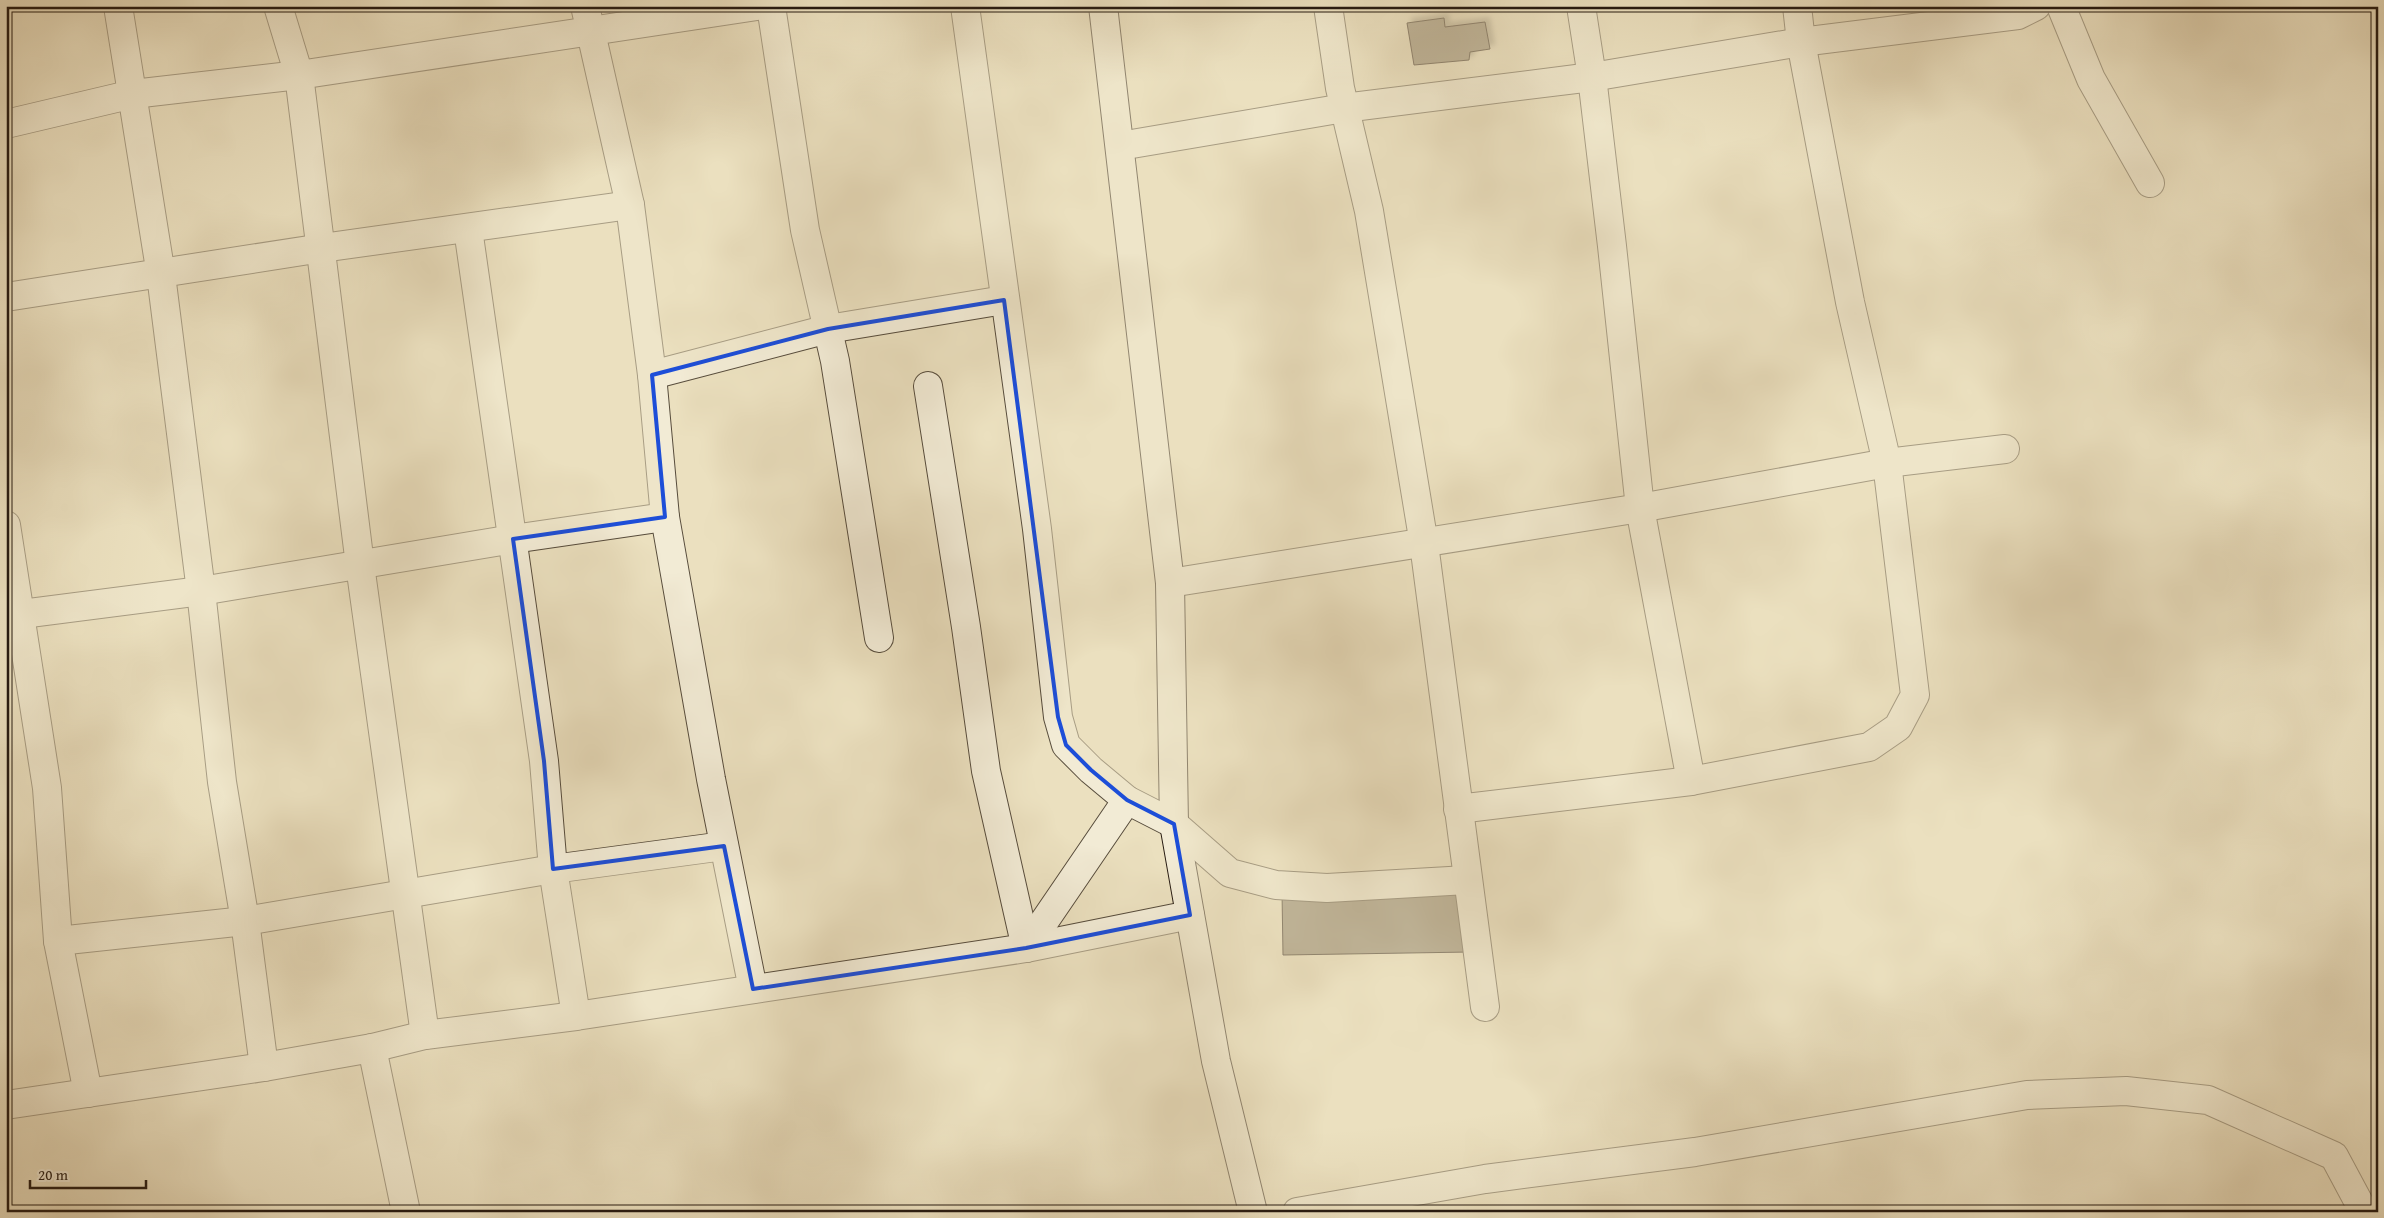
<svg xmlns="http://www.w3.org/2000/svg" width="2384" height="1218" font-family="'Gentium Book Plus',serif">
  <defs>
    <filter id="shadow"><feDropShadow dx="4.5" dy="-4.5" stdDeviation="2.5" flood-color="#0004"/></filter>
  </defs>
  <rect width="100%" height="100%" fill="#ebe0bf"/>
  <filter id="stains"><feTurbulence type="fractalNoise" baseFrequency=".004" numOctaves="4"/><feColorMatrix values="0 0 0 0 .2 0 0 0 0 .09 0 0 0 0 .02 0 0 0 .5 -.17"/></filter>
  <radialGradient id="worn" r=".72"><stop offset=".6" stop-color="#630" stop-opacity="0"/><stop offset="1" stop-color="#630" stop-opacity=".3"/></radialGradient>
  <!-- building -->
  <g fill="#8c816b" stroke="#261a11" filter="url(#shadow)">
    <polygon points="1444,18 1445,27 1485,22 1490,49 1470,52 1469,60 1414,65 1407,23"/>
    <polygon points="1282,892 1466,894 1470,952 1283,955"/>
  </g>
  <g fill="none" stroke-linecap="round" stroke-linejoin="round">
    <defs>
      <g id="minor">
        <polyline points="118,6 161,275 201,591 222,782 245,921 264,1067"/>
        <polyline points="278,6 299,75 360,565 425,1035"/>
        <polyline points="585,6 630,205 652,375 665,517 711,779 753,989"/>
        <polyline points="771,6 805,230 835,361 879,638"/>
        <polyline points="965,6 1037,529 1058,717 1066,745 1091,770 1127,800 1174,824 1230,873 1276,885 1327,888 1467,880"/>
        <polyline points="1328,6 1340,88 1369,211 1424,544 1485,1007"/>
        <polyline points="1581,6 1592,77 1612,246 1640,508 1691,781"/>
        <polyline points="2061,6 2091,79 2150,183"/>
        <polyline points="6,124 133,94 299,75 757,6"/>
        <polyline points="1120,146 1344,108 1592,77 1801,42 2018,15 2036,6"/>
        <polyline points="468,229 544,761 553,869 576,1016"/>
        <polyline points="6,297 322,248 630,205"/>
        <polyline points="652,375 828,329 1004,300"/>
        <polyline points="928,386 966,627 986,771 1026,948"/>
        <polyline points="6,525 47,788 58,941 88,1093"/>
        <polyline points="1170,583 1640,508 1887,463 2005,449"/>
        <polyline points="6,616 201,591 513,539 665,517"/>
        <polyline points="1458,809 1691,781 1869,747 1898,727 1915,695 1887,463 1850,302 1801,42 1797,6"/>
        <polyline points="58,941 245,921 553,869 724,846"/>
        <polyline points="1026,948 1127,800"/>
        <polyline points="372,1048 406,1212"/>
        <polyline points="6,1105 264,1067 372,1048 425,1035 576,1016 1026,948 1190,915"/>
        <polyline points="1297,1212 1485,1179 1695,1152 2027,1095 2126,1091 2208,1100 2334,1156 2364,1212"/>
      </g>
      <polyline id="secondary" points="1103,6 1170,583 1174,824 1216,1061 1253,1212"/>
    </defs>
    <!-- minor casing -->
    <use href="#minor" stroke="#574c3c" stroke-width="30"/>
    <!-- secondary casing -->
    <use href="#secondary" stroke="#261a11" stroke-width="30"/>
    <!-- minor -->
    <use href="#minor" stroke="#f2ebd5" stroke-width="28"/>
    <!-- secondary -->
    <use href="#secondary" stroke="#f2ebd5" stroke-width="28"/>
  </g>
  <!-- marked area -->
  <path d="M0 0H2384V1218H0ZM1004,300L1058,717L1066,745L1091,770L1127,800L1174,824L1190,915L1026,948L753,989L724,846L553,869L544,761L513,539L665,517L652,375L828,329Z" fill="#ebe0bf" fill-opacity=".55" fill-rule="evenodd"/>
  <path fill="none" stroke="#1d4ed8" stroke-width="4" stroke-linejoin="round" d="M1004,300L1058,717L1066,745L1091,770L1127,800L1174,824L1190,915L1026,948L753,989L724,846L553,869L544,761L513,539L665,517L652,375L828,329Z"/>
  <!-- margin -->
  <rect width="2384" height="1218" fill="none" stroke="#ebe0bf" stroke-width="25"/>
  <rect x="8" y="8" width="2369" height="1203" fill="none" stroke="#261a11" stroke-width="2.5"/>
  <rect x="12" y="12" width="2359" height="1193" fill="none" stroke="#261a11"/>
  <!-- scale -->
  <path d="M30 1180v8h116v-8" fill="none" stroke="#261a11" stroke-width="2.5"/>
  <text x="38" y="1180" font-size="15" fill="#261a11" stroke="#f2ebd5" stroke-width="4" paint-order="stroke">20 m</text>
  <rect width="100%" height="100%" filter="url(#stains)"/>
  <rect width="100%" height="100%" fill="url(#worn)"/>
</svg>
